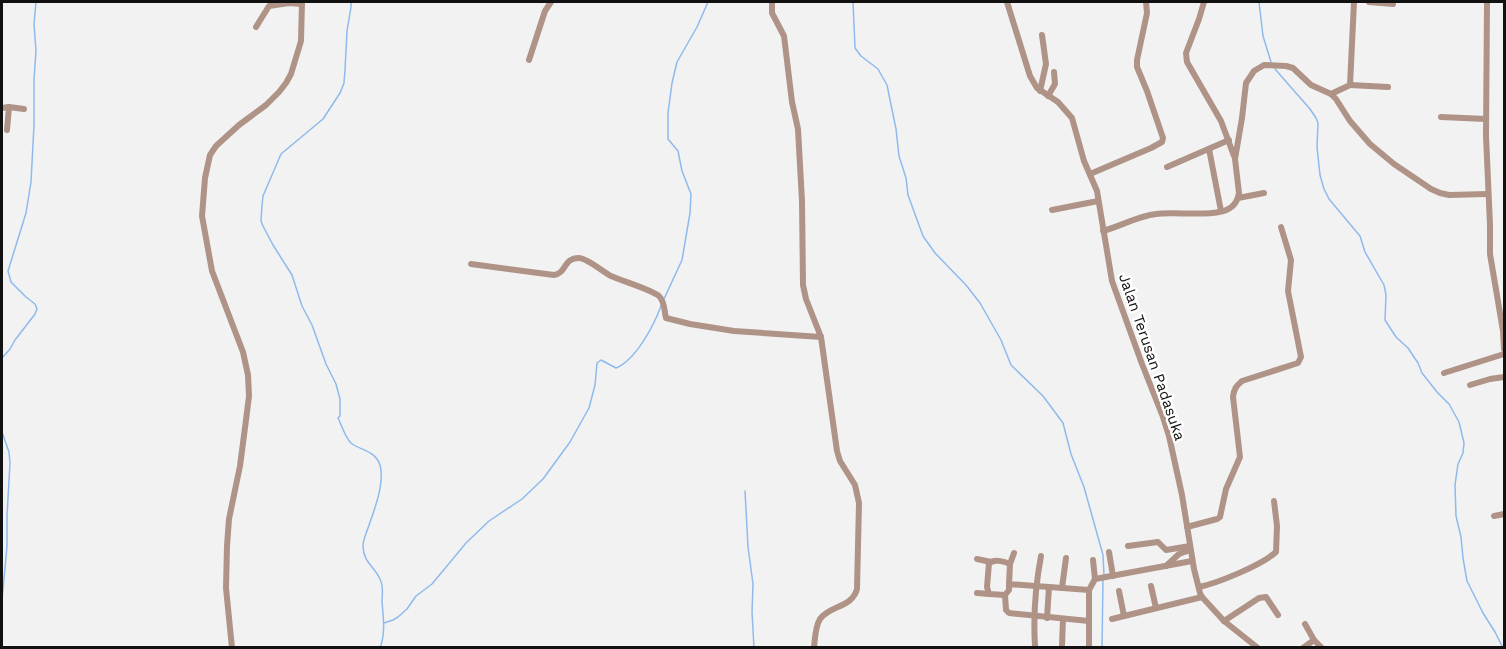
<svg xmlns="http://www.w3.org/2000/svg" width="1506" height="649" font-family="'Work Sans',sans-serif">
  <rect width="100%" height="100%" fill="#f2f2f3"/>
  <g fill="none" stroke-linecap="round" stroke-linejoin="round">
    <!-- stream -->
    <g stroke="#8ebaed" stroke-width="1.5">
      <path d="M351,2V7L347,31L345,70L344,83L340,93L323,119L281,154L263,196L262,205L261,221L263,226L273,245L292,275L302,306L312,325L326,364L336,384L340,399V416L338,418C342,426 345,437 351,443C361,451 375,450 380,465C385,483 374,511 368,528C366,534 363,540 363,546C363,562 375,567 380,579C384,587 382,593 382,601C383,617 386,632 380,648"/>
      <polyline points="853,2 855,48 861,56 878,69 887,85 896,129 899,156 906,178 908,195 923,236 935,253 966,285 980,303 1001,340 1011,365 1043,396 1063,423 1071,454 1084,487 1103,555 1104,575"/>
      <polyline points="1259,2 1263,36 1271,62"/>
      <polyline points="1275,69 1310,109 1316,118 1318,123 1317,147 1320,175 1324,189 1329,199 1360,236 1365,252 1384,285 1386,295 1385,320 1396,337 1408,348 1418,363 1422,373 1437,392 1449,404 1459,422 1464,443 1463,453 1458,464 1455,485 1456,516 1461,537 1463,558 1467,581 1483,613 1495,632 1503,648"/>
      <polyline points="664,299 682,260 690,213 691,194 682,171 678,151 668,139 668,113 672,83 677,62 697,27 708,2"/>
      <polyline points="2,358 10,349 15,340 35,314 37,309 35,304 26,297 11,282 8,271 26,213 31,182 34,125 34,79 36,51 34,24 36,2"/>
      <polyline points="2,432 9,452 10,463 7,516 7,546 2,600"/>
      <polyline points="745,491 748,547 753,584 752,612 754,648"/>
      <path d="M384,623L393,620L398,617L407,609L416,596L432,584L466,543L489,521L522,499L543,479L570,442L589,408L595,385L597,363L601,360L616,368C636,360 654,325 661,306"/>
      <polyline points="1102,648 1103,579"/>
    </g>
    <!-- minor -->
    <g stroke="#af9386" stroke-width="6">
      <path d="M772,2V13L784,36L792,102L798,129L802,201L803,285L806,299L821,337L837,451L840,461L855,485L859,503L857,589C852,608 830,605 820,619C815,627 815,638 814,648"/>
      <polyline points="1007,2 1030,76 1037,88 1058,102 1072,118 1084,161 1097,191 1112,281 1142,364 1163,417 1169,436 1182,495 1194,569 1200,593 1202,597 1224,621 1258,648"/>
      <polyline points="1204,2 1199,19 1186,53 1187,62 1221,121 1234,156"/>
      <polyline points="1369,2 1393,4"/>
      <polyline points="1487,2 1486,136 1490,225 1490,254 1503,331 1504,349"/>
      <polyline points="256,27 269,6 289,3 302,4"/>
      <polyline points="529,60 545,11 551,2"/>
      <polyline points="1350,85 1388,87"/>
      <polyline points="1040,91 1046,64 1042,35"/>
      <polyline points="1331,94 1350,85 1354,2"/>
      <polyline points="1048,96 1055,84 1054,72"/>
      <polyline points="2,108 9,107 24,109"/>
      <polyline points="1441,117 1486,119"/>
      <polyline points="7,130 9,107"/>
      <polyline points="1209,149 1221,211"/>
      <polyline points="1167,167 1229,140"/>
      <polyline points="1090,174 1151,148 1162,142 1163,138 1147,91 1137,67 1137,60 1147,13 1146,2"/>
      <polyline points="1238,198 1264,193"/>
      <polyline points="1052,210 1098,201"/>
      <path d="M1103,231C1121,226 1138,216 1156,214C1175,211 1216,218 1230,208C1235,205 1238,199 1239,193L1235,159L1242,118L1246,83L1254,71L1264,65L1286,66L1293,68L1311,85L1331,94L1336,99L1350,121L1370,144L1394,164L1431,189L1440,193L1449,195L1488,194"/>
      <path d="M471,264L554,275C567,273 563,258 579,258C587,258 603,272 611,276C622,281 652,290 659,296C665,302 664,310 666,318L690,324L734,331L821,337"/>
      <polyline points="1444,373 1504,354"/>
      <polyline points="1470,385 1490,379 1504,377"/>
      <polyline points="1494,516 1504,514"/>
      <path d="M1187,527L1217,519L1220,517L1226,489L1240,457L1233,397C1234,389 1236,386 1242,381L1298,363L1301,357L1288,291L1291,260L1281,227"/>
      <polyline points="1128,546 1158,542 1166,550 1190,546"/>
      <polyline points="1109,552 1113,576"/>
      <polyline points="977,559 991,562"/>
      <polyline points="1093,560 1095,579"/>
      <polyline points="1010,564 1014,553"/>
      <polyline points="1166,566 1179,554 1190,550"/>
      <path d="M1009,584V590L1005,595L989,594L987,587L989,563C994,559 1004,561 1010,564L1009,584L1089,590V648"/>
      <polyline points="1151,586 1156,608"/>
      <path d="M1199,587C1218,583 1262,565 1276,552L1277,526L1274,501"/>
      <polyline points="1062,588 1066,558"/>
      <polyline points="1089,590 1095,579 1192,561"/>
      <polyline points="1119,591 1124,616"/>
      <polyline points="977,593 989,594"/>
      <polyline points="1005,595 1006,610 1009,613 1089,621"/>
      <polyline points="1047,618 1049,587"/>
      <polyline points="1112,619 1202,597"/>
      <polyline points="1224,621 1259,598 1266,597 1278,615"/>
      <polyline points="1305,624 1314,640"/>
      <polyline points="1062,645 1063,619"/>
      <path d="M1035,646C1033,613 1035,588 1041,556"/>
      <polyline points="232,648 226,588 227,546 229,519 240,466 246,420 249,396 248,375 243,352 212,271 202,216 205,178 210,155 216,146 239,125 266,105 279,92 286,83 291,74 301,41 302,2"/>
      <polyline points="1303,648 1314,640 1322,648"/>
    </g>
  </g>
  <g text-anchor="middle" stroke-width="5" stroke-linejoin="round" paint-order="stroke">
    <!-- street labels -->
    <g font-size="15" fill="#111" stroke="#fff">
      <text transform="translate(1152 357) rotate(71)" y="5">Jalan Terusan Padasuka</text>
    </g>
  </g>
  <!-- border -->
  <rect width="1506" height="649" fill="none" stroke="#111111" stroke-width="6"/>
</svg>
